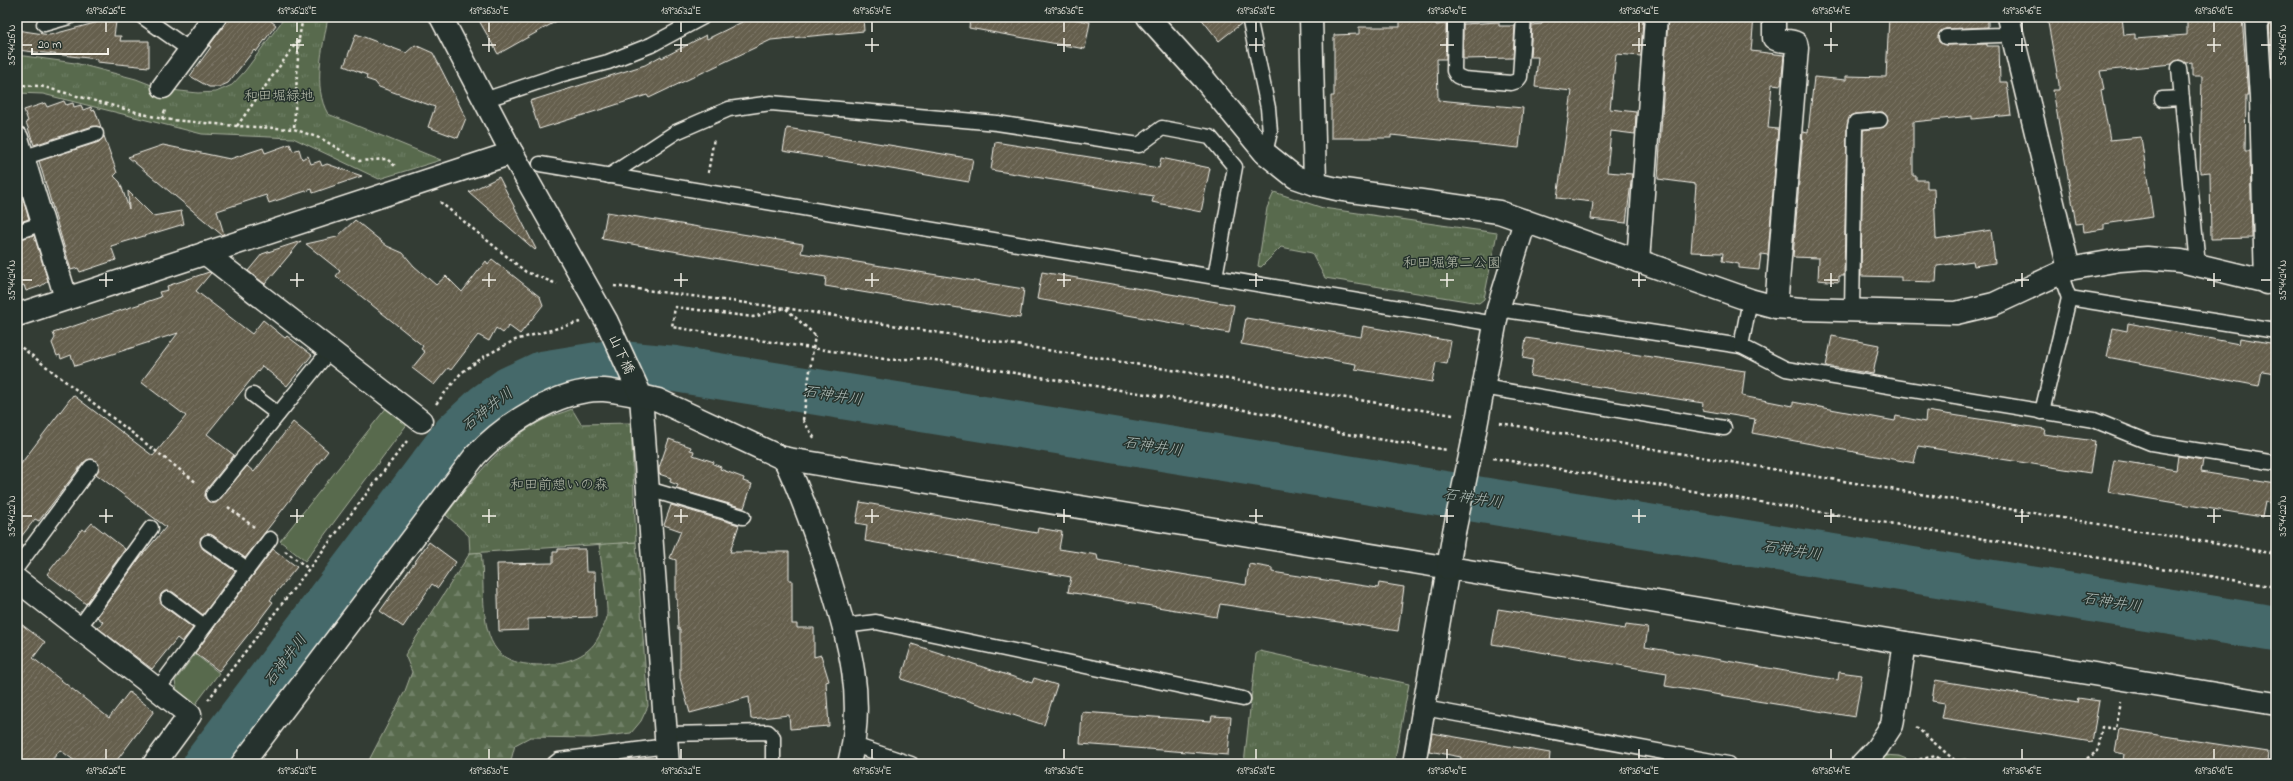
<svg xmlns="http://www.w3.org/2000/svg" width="2293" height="781" font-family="'Indie Flower','Klee One',sans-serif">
  <defs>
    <pattern id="forest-firs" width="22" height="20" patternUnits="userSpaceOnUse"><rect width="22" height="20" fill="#596b4e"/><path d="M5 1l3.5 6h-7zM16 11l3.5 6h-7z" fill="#718168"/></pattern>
    <pattern id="park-tufts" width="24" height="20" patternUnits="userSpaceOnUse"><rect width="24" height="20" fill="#596b4e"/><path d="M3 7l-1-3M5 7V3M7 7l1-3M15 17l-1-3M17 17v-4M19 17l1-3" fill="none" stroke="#718168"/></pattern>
    <pattern id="building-hatch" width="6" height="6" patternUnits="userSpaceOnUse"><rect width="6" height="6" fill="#655f4e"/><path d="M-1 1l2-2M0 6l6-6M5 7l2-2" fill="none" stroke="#7c7668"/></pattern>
  </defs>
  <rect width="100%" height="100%" fill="#333c34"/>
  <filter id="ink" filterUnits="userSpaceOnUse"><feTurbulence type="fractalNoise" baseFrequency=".025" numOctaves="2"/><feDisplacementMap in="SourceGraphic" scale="8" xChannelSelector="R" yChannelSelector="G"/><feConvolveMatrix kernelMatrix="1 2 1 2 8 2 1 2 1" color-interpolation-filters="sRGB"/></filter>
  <g filter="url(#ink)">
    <!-- green -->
    <g fill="#596b4e" stroke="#a6ae9b">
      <polygon points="387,407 408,423 305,561 280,541"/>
      <polygon points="195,654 219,673 195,705 177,692 175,681"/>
    </g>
    <!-- forest -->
    <g fill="url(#forest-firs)" stroke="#a6ae9b">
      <path d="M636,542L648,706L641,721L631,733L591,738L530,737L515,745L510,764H367L405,691L412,672L405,655L470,553L481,552C485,580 479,628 497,650C507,663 527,665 542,665C567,663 591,657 601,632C603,627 606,622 607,617C608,599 601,564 599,544Z"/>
      <polygon points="1884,755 1899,756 1919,764 1965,759 1986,764 1871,764"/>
    </g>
    <!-- park -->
    <g fill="url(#park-tufts)" stroke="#a6ae9b">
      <path d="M285,17H328C323,47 312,87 328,114L441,160L379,179L293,138L202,134L43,94L17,93V55L75,63L136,79L162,89L198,93L216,92L232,85L245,71Z"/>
      <polygon points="1274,192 1323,208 1497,233 1484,299 1479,303 1325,278 1312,253 1281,247 1261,267 1258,266 1267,208"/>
      <path d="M572,409L581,424L631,423L636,542L470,553L469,536L446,515C473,480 500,442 541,421C550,416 562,413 572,409Z"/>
      <polygon points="1260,651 1409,684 1394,764 1244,764 1256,654"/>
    </g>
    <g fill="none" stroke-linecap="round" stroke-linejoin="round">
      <!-- river -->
      <polyline stroke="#45696a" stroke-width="46" points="206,764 456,434 485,407 510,389 542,374 610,363 675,369 2276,629"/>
    </g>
    <!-- building -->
    <g fill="url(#building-hatch)" stroke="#f4f1e8">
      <polygon points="227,17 266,17 276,25 256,52 254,50 228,83 219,87 209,87 190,76 211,47 209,46 225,24"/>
      <polygon points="477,17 564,17 498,54"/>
      <polygon points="740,17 863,17 864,31 771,40 649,98 647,95 539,129 530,101 645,65 661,56 662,58 706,35 707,39 742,22"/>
      <polygon points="970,17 1063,17 1090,22 1085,49 969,28"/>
      <polygon points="1200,17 1241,17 1242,23 1219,41"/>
      <polygon points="1400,17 1436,17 1436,25 1446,24 1446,59 1437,59 1438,100 1523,108 1519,148 1391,135 1391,138 1331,138 1331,96 1334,96 1334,35 1359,34 1359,27 1400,27"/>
      <polygon points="1543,17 1643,17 1641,56 1616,54 1610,109 1636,112 1635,134 1611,131 1607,172 1632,174 1626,223 1591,219 1593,202 1557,198 1572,91 1535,87 1538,57 1530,57 1532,25 1542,24"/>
      <polygon points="1668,17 1754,17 1751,51 1784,55 1781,85 1772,84 1768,128 1778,129 1768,255 1761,254 1759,270 1739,268 1739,264 1722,261 1723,253 1691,252 1696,184 1658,179"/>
      <polygon points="1889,17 1988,17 1988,27 1945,29 1939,33 1938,38 1939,42 1946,45 1987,44 1987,46 1999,46 2000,82 2007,82 2011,115 1972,119 1972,116 1913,122 1913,176 1916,176 1916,180 1927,180 1927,188 1934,188 1936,239 1991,230 1995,263 1974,266 1973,261 1937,266 1936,282 1901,281 1901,277 1861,276 1863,130 1884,127 1888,120 1883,112 1855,114 1850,116 1847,126 1844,276 1839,276 1839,282 1818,280 1819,258 1793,257 1803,132 1808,133 1814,77 1846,80 1846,76 1886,77"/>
      <polygon points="2047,17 2122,17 2124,35 2135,34 2135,39 2187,35 2187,17 2242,17 2248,96 2246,96 2245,151 2250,151 2252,238 2211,239 2210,172 2200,173 2202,76 2192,76 2192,62 2186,63 2179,60 2172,64 2100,71 2104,89 2101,90 2110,140 2141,137 2153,217 2104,224 2104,229 2084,232 2083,223 2076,224 2053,90 2059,90 2059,84"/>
      <polygon points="2269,20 2276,20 2276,95 2273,95"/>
      <polygon points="102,21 116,22 114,36 121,36 120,41 149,41 149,67 97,62 97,59 17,50 17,30 50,35"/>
      <polygon points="1499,22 1499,26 1515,26 1513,58 1463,59 1463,24"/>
      <polygon points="356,34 406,53 415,45 433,53 466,118 458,138 428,127 435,107 379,87 375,82 366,79 367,75 344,66"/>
      <polygon points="64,101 66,105 73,103 74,107 81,105 83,110 91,107 92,111 95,110 101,127 93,126 34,145 26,122 28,121 24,110 45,103 47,107"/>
      <polygon points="787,128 973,159 969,182 783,151"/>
      <polygon points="104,136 117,173 114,176 120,182 129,209 128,191 153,216 181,211 184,224 111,246 116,260 80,272 78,268 71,270 39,161 99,142"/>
      <polygon points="995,142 1159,168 1161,158 1210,168 1201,212 1152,202 1154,196 991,170"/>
      <polygon points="290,144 293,151 299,149 302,159 308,156 311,164 320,161 322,166 327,164 362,176 313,193 312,189 269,203 266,195 217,211 224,234 222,235 128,157 163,145 230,159 263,148 265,153"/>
      <polygon points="499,177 536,249 535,250 469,192"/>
      <polygon points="22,196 29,219 17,223 17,197"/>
      <polygon points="607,212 803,244 801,253 1024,289 1020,318 825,286 826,277 602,239"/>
      <polygon points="355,220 387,246 403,253 414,266 436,285 446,276 462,292 486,261 488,264 492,259 540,297 543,305 520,334 509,326 503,333 496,328 489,341 478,335 451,370 448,368 434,385 412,368 425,352 421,349 423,346 336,276 340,271 306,244 337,237"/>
      <polygon points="34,235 48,281 41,286 26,291 24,285 17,287 17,240"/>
      <polygon points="301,241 265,284 248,271 262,254"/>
      <polygon points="209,272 211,273 196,291 252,334 263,320 285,338 287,336 312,355 287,386 262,366 207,434 234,455 206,490 205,498 211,503 216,503 247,466 254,472 293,422 328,451 245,558 212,535 208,534 201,537 200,542 203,549 235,571 203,615 173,592 165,591 161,594 160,598 163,606 193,628 182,642 177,638 152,669 98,628 103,622 97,617 139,559 166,527 96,474 99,464 92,459 84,462 39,521 35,519 17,542 17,469 73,395 153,456 186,416 141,382 178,333 75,366 71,355 61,359 60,355 57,356 52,343 55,338 53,333 161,297 159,292 168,290 167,286"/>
      <polygon points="1042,272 1234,305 1229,333 1037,299"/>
      <polygon points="1246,318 1361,337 1363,326 1451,341 1447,364 1436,362 1432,382 1355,369 1356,364 1241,344"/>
      <polygon points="2128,323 2239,344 2240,338 2276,344 2276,373 2262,371 2259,386 2107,357 2113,328 2127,331"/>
      <polygon points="1832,336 1879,345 1873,374 1826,366"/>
      <polygon points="1526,338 1745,371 1742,396 1793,406 1793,402 1895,421 1896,416 1925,422 1926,411 2045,429 2044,434 2095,441 2090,473 1918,446 1914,463 1752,433 1755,419 1702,410 1703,403 1530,376 1533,360 1523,358"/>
      <polygon points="669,439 691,447 690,450 694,451 693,455 714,462 713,464 721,467 720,469 744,478 743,481 752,484 744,508 676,489 678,485 670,482 671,478 659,474 659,468"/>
      <polygon points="2178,456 2203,460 2201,472 2276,484 2276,504 2265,502 2262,517 2108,492 2114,460 2176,470"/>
      <polygon points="860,502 1037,533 1038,528 1062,532 1059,549 1097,555 1098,560 1246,585 1249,564 1272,568 1272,572 1378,588 1379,583 1404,587 1398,631 1220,604 1217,617 1068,592 1071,577 865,541 867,525 856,523"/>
      <polygon points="671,505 739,525 730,552 789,552 789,580 792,580 792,624 797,624 797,628 814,628 814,657 821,655 829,681 826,682 829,726 790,729 789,715 751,719 749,697 690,713 680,678 680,629 678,629 677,599 676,599 676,560 670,558 681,531 664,525"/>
      <polygon points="92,523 125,549 86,604 47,574 82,529 85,531"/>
      <polygon points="429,542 456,562 438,588 432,584 403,627 380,611"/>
      <polygon points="273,549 297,567 270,600 273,602 255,626 219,671 195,653"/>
      <polygon points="558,549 585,549 586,572 595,572 596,617 528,619 528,630 499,631 497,564 553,563 553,552 558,552"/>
      <polygon points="1498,609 1625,629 1626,625 1648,628 1645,647 1838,680 1839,672 1862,675 1855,717 1665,686 1667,673 1492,644"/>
      <polygon points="17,621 45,642 33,658 109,718 129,692 154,711 114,764 79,764 60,750 49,764 17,764"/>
      <polygon points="912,644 1032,683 1034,678 1057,685 1044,725 901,679"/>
      <polygon points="1935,680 2077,703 2078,698 2099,701 2092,742 1942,718 1945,703 1932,701"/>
      <polygon points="1082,712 1211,721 1212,716 1231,717 1228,755 1080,744"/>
      <polygon points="2119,729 2268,752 2267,764 2144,764 2123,761 2124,754 2115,752"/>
      <polygon points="1432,733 1550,753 1549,764 1460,764 1461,757 1429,751"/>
    </g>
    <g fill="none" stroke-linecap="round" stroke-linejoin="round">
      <defs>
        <g id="service">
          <polyline points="143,17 190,50"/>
          <polyline points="1249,17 1268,108 1270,132 1265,153"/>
          <polyline points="1455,17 1454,71 1457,76 1464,79 1511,83 1517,81 1520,77 1524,17"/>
          <polyline points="44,24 69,17"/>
          <polyline points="1946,37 2000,35 2013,32"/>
          <polyline points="2179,68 2198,265"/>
          <polyline points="2162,99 2182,98"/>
          <polyline points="484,100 559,75 608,62 651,45 703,17"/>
          <polyline points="22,158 96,134"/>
          <polyline points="540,164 1495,324"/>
          <polyline points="609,176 676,132 729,109 771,103 997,123 1139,145 1162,128 1210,137 1235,167 1215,277"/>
          <polyline points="17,232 43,223"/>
          <polyline points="2060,273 2069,298"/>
          <polyline points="1498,309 1741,346 1750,300"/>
          <polyline points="1852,311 1855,126 1856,122 1880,120"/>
          <polyline points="1741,346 1786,369 2094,420 2151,443 2276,463"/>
          <polyline points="1483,387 1724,428"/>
          <polyline points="253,395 278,414"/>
          <polyline points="2042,412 2069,298 2276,331"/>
          <polyline points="648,489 743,517"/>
          <polyline points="213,495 330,350"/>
          <polyline points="208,542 247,569"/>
          <polyline points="17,567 91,467"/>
          <polyline points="168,599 204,626"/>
          <polyline points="844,626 876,622 1243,699"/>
          <polyline points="79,628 151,528"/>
          <polyline points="157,690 270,539"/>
          <polyline points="1424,708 1728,764"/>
          <polyline points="666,734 768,732 773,737 773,763"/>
          <polyline points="854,745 911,764"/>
          <polyline points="554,764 559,760 667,746"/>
        </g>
        <g id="minor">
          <polyline points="1311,17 1315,184"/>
          <path d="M1774,17V38C1780,43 1789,39 1796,43L1797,48L1776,307"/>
          <polyline points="2008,17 2069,269"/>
          <polyline points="2256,17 2261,98 2266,283"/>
          <polyline points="163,87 215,17"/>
          <polyline points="17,138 66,298"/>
          <polyline points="205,253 421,421"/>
          <polyline points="1638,261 1656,17"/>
          <polyline points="1473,442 1498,309 1525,221"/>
          <path d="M784,458C803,497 817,538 830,580C849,643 866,697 849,764"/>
          <polyline points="17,580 190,715 154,764"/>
          <path d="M242,764L475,456C504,425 559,388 604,390C616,391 629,394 641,396L668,764"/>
          <polyline points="1414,764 1448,568"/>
          <polyline points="1862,764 1877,748 1892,725 1905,643"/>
        </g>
        <g id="tertiary">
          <polyline points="441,17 512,153 607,322 641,396 658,400 782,458 2276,704"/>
          <polyline points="1148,17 1204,79 1265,153 1295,177 1315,184 1337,189 1499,212 1750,300 1776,307 1802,309 1956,313 1994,304 2069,269 2120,260 2147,258 2181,261 2276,284"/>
          <polyline points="17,315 512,153"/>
          <polyline points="1448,568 1454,532"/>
        </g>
      </defs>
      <!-- service casing -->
      <use href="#service" stroke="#f4f1e8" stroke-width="17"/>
      <!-- minor casing -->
      <use href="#minor" stroke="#f4f1e8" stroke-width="25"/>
      <!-- tertiary casing -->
      <use href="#tertiary" stroke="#f4f1e8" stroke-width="25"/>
      <!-- path -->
      <g stroke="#f4f1e8" stroke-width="2.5" stroke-dasharray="3 3" stroke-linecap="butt">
        <polyline points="299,39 303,17"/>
        <polyline points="17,85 40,86 162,119 237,126 294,129 322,139 359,161 387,159 395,166"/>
        <polyline points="162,119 165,110"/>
        <polyline points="237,126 299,39 294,129"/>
        <polyline points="708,173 714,138"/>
        <polyline points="440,202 526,272 557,284"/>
        <polyline points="614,286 785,308 1453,415"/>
        <polyline points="815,335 785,308 753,317 675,307 672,327 891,360 922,358 1275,415 1340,433 1447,450"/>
        <polyline points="17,344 197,483"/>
        <polyline points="436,404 461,373 485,356 515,340 580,322"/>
        <polyline points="803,420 815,439"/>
        <polyline points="1500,423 2276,554"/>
        <polyline points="1493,458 2276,587"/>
        <polyline points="228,507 254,527"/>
        <polyline points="285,551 309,569"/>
        <polyline points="208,700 407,441"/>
        <polyline points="1916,727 1959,764"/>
        <polyline points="1926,758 1927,764"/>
        <polyline points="1896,764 1936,756 1945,764"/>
        <polyline points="2086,764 2086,759 2098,751 2102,727 2116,729 2121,702"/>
      </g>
      <!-- service -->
      <use href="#service" stroke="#26332d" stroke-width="14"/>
      <!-- minor -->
      <use href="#minor" stroke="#26332d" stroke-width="22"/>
      <!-- tertiary -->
      <use href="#tertiary" stroke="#26332d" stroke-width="22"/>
      <defs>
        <polyline id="tertiary-bridge" points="1454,532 1473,442"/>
      </defs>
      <!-- tertiary-bridge casing -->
      <use href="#tertiary-bridge" stroke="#f4f1e8" stroke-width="25" stroke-linecap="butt"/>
      <!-- path-bridge -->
      <polyline stroke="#f4f1e8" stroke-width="2.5" stroke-dasharray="3 3" stroke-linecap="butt" points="803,420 815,335"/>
      <!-- tertiary-bridge -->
      <use href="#tertiary-bridge" stroke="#26332d" stroke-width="22"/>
    </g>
  </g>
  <!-- ticks -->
  <path fill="none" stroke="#f4f1e8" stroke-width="1.5" d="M106,22V32M297,22V32M489,22V32M681,22V32M872,22V32M1064,22V32M1256,22V32M1447,22V32M1639,22V32M1831,22V32M2022,22V32M2214,22V32M297,38V52M489,38V52M681,38V52M872,38V52M1064,38V52M1256,38V52M1447,38V52M1639,38V52M1831,38V52M2022,38V52M2214,38V52M22,45H32M290,45H304M482,45H496M674,45H688M865,45H879M1057,45H1071M1249,45H1263M1440,45H1454M1632,45H1646M1824,45H1838M2015,45H2029M2207,45H2221M2261,45H2271M106,273V287M297,273V287M489,273V287M681,273V287M872,273V287M1064,273V287M1256,273V287M1447,273V287M1639,273V287M1831,273V287M2022,273V287M2214,273V287M22,280H32M99,280H113M290,280H304M482,280H496M674,280H688M865,280H879M1057,280H1071M1249,280H1263M1440,280H1454M1632,280H1646M1824,280H1838M2015,280H2029M2207,280H2221M2261,280H2271M106,509V523M297,509V523M489,509V523M681,509V523M872,509V523M1064,509V523M1256,509V523M1447,509V523M1639,509V523M1831,509V523M2022,509V523M2214,509V523M22,516H32M99,516H113M290,516H304M482,516H496M674,516H688M865,516H879M1057,516H1071M1249,516H1263M1440,516H1454M1632,516H1646M1824,516H1838M2015,516H2029M2207,516H2221M2261,516H2271M106,749V759M297,749V759M489,749V759M681,749V759M872,749V759M1064,749V759M1256,749V759M1447,749V759M1639,749V759M1831,749V759M2022,749V759M2214,749V759"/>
  <g text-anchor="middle" stroke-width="3" stroke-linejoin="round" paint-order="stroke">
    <!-- park labels -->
    <g font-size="14" fill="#b6bbaa" stroke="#26332d">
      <text x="279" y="100">和田堀緑地</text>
      <text x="1452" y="267">和田堀第二公園</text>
      <text x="559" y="489">和田前憩いの森</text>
    </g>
    <!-- street labels -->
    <g font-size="14" fill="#f4f1e8" stroke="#26332d">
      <text transform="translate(622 354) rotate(65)" y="5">山下橋</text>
    </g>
    <!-- water labels -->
    <g font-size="15" font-style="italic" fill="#aebbb6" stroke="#26332d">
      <text transform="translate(833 395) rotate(9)" y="5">石神井川</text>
      <text transform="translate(487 409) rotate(-38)" y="5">石神井川</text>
      <text transform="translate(1153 446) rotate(9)" y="5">石神井川</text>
      <text transform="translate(1473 498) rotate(9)" y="5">石神井川</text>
      <text transform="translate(1792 550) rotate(9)" y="5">石神井川</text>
      <text transform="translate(2112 602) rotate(9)" y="5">石神井川</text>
      <text transform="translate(285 660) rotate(-53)" y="5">石神井川</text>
    </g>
  </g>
  <!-- margin -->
  <rect width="2293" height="781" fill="none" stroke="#26332d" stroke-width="44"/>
  <!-- scale -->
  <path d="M32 48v6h76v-6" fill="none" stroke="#f4f1e8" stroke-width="2"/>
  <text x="38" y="48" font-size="12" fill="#f4f1e8" stroke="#26332d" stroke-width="3" paint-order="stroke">20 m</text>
  <rect x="22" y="22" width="2249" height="737" fill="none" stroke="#f4f1e8" stroke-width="1.5"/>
  <g font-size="10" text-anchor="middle" fill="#f4f1e8">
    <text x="106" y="14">139°36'26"E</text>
    <text x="297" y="14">139°36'28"E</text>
    <text x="489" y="14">139°36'30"E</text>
    <text x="681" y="14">139°36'32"E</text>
    <text x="872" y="14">139°36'34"E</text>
    <text x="1064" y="14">139°36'36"E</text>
    <text x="1256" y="14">139°36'38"E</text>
    <text x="1447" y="14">139°36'40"E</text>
    <text x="1639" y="14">139°36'42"E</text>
    <text x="1831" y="14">139°36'44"E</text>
    <text x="2022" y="14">139°36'46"E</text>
    <text x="2214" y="14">139°36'48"E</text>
    <text transform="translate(11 45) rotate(-90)" y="4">35°44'26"N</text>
    <text transform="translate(2282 45) rotate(-90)" y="4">35°44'26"N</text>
    <text transform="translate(11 280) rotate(-90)" y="4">35°44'24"N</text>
    <text transform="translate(2282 280) rotate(-90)" y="4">35°44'24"N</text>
    <text transform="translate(11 516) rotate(-90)" y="4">35°44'22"N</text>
    <text transform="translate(2282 516) rotate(-90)" y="4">35°44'22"N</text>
    <text x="106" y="774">139°36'26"E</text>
    <text x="297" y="774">139°36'28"E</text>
    <text x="489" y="774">139°36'30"E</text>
    <text x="681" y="774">139°36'32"E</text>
    <text x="872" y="774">139°36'34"E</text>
    <text x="1064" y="774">139°36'36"E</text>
    <text x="1256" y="774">139°36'38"E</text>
    <text x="1447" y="774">139°36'40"E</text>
    <text x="1639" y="774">139°36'42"E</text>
    <text x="1831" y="774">139°36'44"E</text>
    <text x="2022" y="774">139°36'46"E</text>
    <text x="2214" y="774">139°36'48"E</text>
  </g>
</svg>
